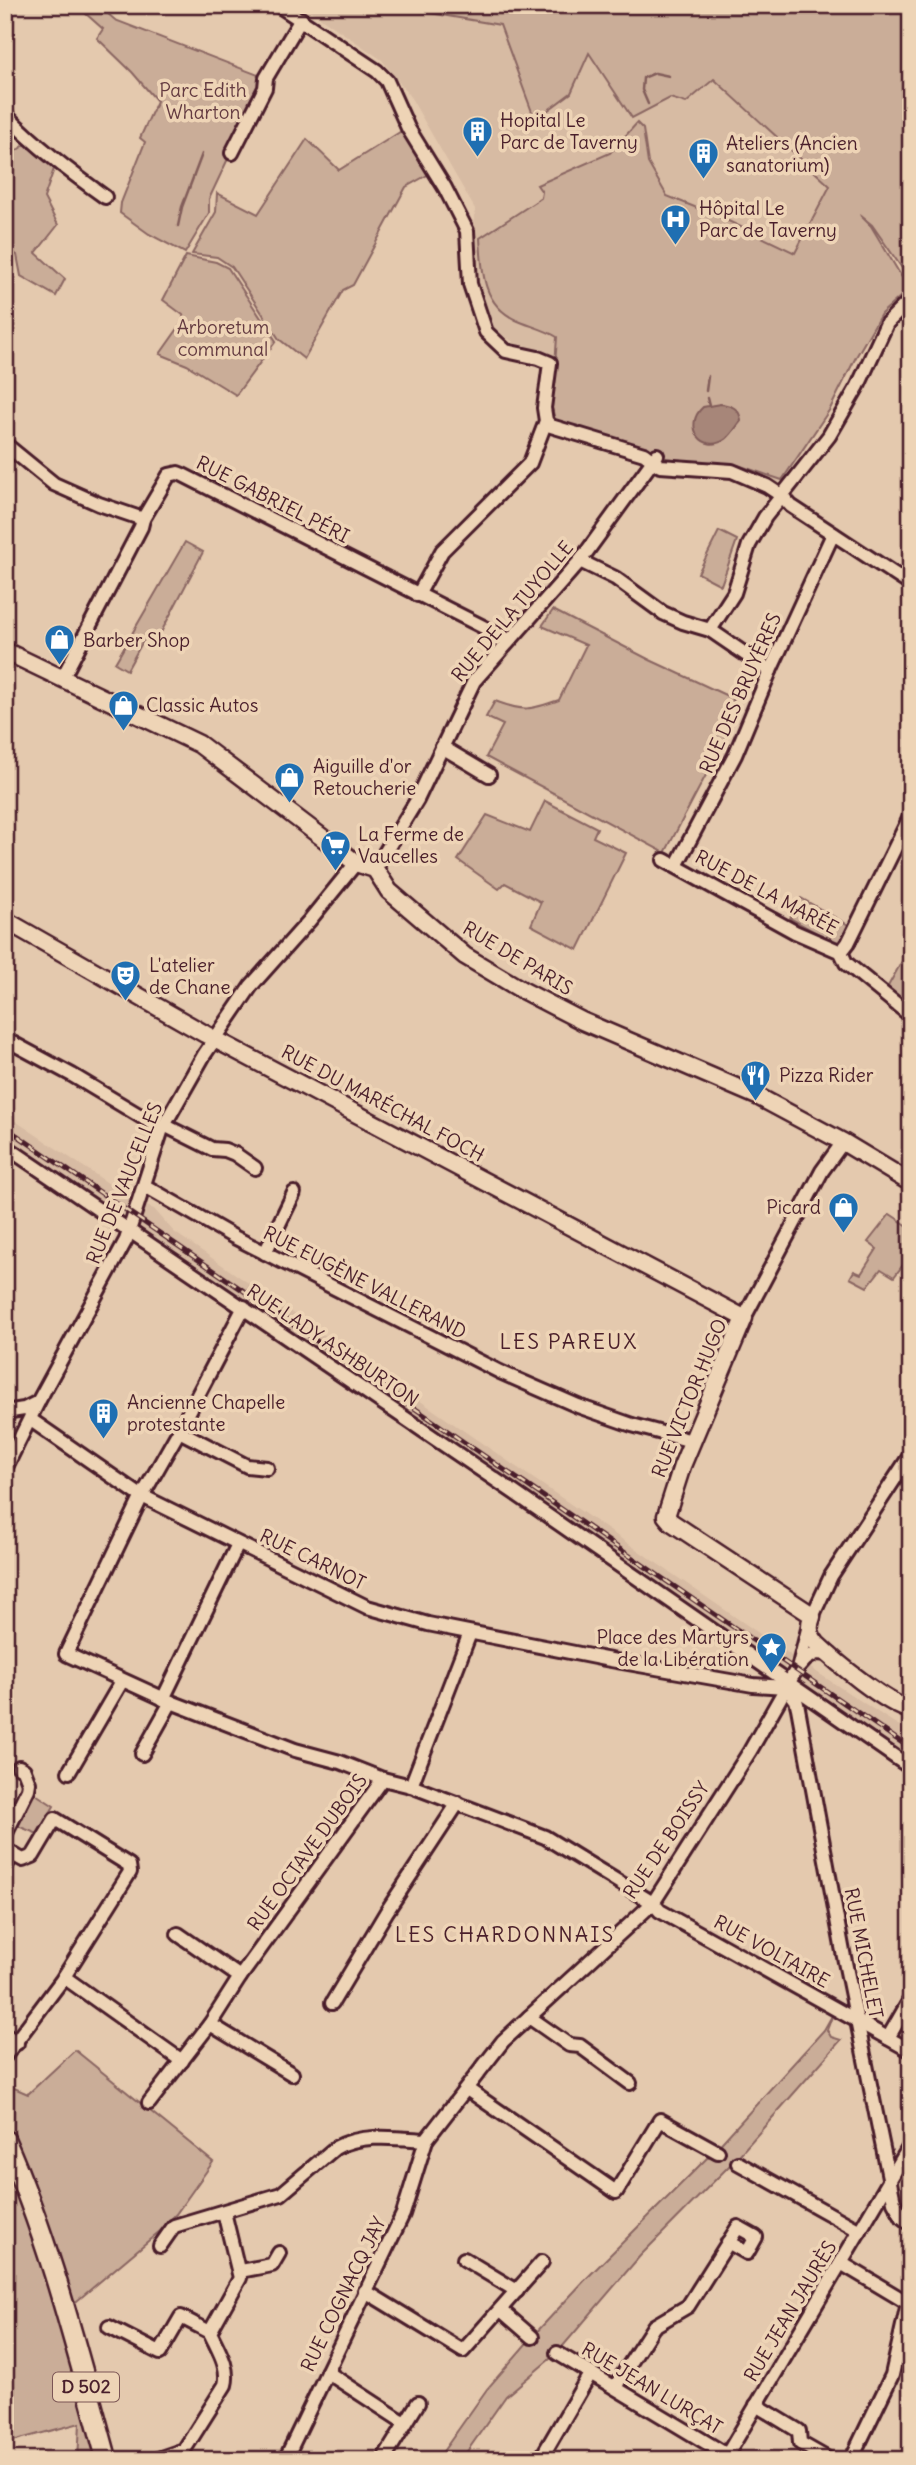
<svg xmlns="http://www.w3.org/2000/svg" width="916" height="2465" font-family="Delius,sans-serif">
  <rect width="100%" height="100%" fill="#e4c9ae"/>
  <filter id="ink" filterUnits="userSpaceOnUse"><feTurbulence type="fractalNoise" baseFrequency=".0143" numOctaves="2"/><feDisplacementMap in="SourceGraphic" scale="14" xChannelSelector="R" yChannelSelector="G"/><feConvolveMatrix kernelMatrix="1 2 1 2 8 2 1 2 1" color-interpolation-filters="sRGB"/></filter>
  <g filter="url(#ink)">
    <!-- built -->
    <g fill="#d7bba3">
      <polygon points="302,5 640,5 677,33 857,212 909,289 881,314 856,357 830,409 799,458 778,484 738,465 669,460 555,420 552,408 556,361 539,351 516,344 491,327 477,288 473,248 475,209 411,98 382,60"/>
      <polygon points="5,1114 130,1198 132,1202 125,1218 5,1135"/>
      <polygon points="144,1205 154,1209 174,1232 792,1656 783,1671 138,1227"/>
      <polygon points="809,1667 911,1734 911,1759 798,1682"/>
    </g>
    <!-- green -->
    <g fill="#caad98" stroke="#8a6662" stroke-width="2">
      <polygon points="76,5 98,5 115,20 266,78 209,199 209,213 185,253 149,234 120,213 121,203 145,142 140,138 157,101 132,72 97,38 103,29"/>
      <path d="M383,5H911V281L872,225L860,215L871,226L909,289L881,314L856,357L830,409L782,480L738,465L669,460L555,420L552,408L557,337C544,329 529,326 516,320C482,304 482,271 480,238L541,198L542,192L537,185L610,153L637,123L643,129L648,163L667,196L722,218L795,253L830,186L714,79L686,103L670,98L632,118L589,53L571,93L535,120L500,25Z"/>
      <polygon points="403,130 431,173 406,187 353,285 343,290 304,359 279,339 232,267 217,257 192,254 216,212 217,193 258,214 307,139 339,170"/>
      <polygon points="31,141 56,163 44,198 58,225 36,253 65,279 56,296 21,276 17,255 5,249 5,158"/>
      <polygon points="186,256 216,262 228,268 276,341 236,395 187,365 160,354 184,320 183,315 163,300"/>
      <polygon points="719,531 737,540 721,585 698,573"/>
      <polygon points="185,542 203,552 155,644 144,639 127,670 115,663"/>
      <path d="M553,610L650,660L734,699L717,730L727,735L665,853L486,757L503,725L486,717L495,701C524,712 530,710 559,700L586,645L542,626Z"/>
      <polygon points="545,801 597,828 593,837 626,853 578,950 531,925 541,902 505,883 499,889 458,860 487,815 530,832"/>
      <polygon points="801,898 850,926 838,942 835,943 790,918"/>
      <polygon points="911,945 911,1007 887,988"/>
      <polygon points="890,1214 911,1228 911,1254 894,1277 881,1269 867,1287 850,1278 854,1271 861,1274 877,1249 868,1242"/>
      <polygon points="28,1789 54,1806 38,1834 10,1823"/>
      <polygon points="833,2014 827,2030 831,2037 841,2040 734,2161 640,2256 557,2353 506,2396 461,2460 437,2460 487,2389 532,2337 585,2280 715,2150 824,2030"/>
      <polygon points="75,2050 213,2162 176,2214 160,2231 65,2311 98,2455 95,2460 78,2460 80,2423 5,2443 5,2084 28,2094"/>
    </g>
    <!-- water -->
    <path fill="#a78679" stroke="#825d5a" stroke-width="2" d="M720,404C731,405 740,408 741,421C736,427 732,434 726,439C703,455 682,426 703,407Z"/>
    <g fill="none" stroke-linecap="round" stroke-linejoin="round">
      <!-- stream -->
      <g stroke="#825d5a" stroke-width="2.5">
        <polyline points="648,104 642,90 643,78 655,73 669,76"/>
        <polyline points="178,226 182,207 202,154"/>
        <polyline points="706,391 708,376"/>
        <polyline points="707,398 709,406"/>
      </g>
      <defs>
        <g id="minor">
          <polyline points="278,5 377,71 387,81 408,128 445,188 467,231 470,284 486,332 506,351 538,358 550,363 544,408 546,421 530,463 442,551 418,595"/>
          <path d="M5,114C36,146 69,171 105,197"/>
          <polyline points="232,153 265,88 266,78 301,19"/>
          <polyline points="546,421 551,426 644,454 660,466 732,471 767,486 782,496 791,506 911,585"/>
          <polyline points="5,444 54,484 99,504 143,519"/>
          <polyline points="580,561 615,578 663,613 683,622 710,630 770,671"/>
          <polyline points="710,630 734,593 749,545 765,517 829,436 858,386 887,323 911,299"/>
          <polyline points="63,677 141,527 143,519 169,475 178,473 183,475 509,640"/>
          <polyline points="442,747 489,775"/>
          <polyline points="664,860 795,932 841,952 846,963 911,1016"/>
          <polyline points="676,866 735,755 770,671 833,534"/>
          <polyline points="375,869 417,800 474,681 580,561 657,455"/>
          <polyline points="841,952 848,943 911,815"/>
          <polyline points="5,1039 72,1075 162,1129"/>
          <polyline points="164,1125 212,1149 225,1150 235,1154 255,1168"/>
          <polyline points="5,1146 512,1491 911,1768"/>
          <polyline points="145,1186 234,1237 500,1372 578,1406 632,1425 692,1441"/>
          <polyline points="265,1253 294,1193"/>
          <polyline points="244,1307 179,1431 142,1496 66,1654 171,1702 295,1750 340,1762 383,1779"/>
          <polyline points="744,1318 822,1171 843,1142"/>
          <polyline points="5,1412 24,1409 38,1402"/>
          <polyline points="31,1420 138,1494 367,1607 428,1624 605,1659 753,1685 786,1687"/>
          <polyline points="179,1431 247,1466 267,1468"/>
          <polyline points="5,1469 38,1402 126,1240 162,1129 204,1055 251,986 309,921 356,863"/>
          <polyline points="812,1617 831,1576 911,1454"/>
          <polyline points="799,1665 809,1625"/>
          <polyline points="786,1687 796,1700 798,1708 843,1952 894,2202 903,2218 911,2224"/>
          <polyline points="163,1699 238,1544"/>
          <polyline points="142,1754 171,1702"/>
          <polyline points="69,1772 122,1681"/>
          <polyline points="411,1786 545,1837 653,1903 660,1911 911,2051"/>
          <polyline points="5,1835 28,1789 29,1783 24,1770 19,1767"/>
          <polyline points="5,1850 23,1860 33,1856 55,1819 129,1865 130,1872 62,1980 5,2056"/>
          <polyline points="5,1867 13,1854"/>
          <polyline points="178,1934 240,1977"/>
          <polyline points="64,1977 182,2061"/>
          <polyline points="332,2003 387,1911 458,1803"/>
          <polyline points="529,2017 569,2045 580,2046 630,2083"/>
          <polyline points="210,2024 292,2074"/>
          <polyline points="5,2034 17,2043"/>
          <polyline points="888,2038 911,1998"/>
          <polyline points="467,2089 616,2192 660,2120 718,2152"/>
          <polyline points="149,2103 210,2024 240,1977 383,1779 411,1786 470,1633"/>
          <polyline points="738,2163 860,2231"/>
          <path d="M160,2246L174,2226L281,2194L335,2148C362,2133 396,2138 426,2140"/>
          <polyline points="464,2259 517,2291"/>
          <polyline points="841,2263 908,2303 892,2375 851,2460"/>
          <polyline points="240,2271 272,2265 279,2253"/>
          <polyline points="365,2291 463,2351 542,2262"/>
          <polyline points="501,2310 532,2337"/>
          <polyline points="109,2327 160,2353 181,2317 210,2332"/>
          <polyline points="557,2353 727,2455"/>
          <polyline points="327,2372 405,2423"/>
          <polyline points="615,2387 654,2326 688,2306 738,2227 756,2237 747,2253 728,2242"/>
          <polyline points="756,2405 799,2431 800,2443 830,2460"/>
          <path d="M155,2460L184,2450L225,2385C230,2367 217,2348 210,2332L240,2278L224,2212"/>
          <polyline points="285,2460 403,2214 426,2140 503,2041 653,1903 750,1751 796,1670 806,1659 816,1653 830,1654"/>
          <polyline points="383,2460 418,2403"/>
          <polyline points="540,2460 590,2374"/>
          <polyline points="724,2460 911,2144"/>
        </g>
        <g id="tertiary">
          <polyline points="5,651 199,744 356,863 375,869 389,891 465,956 522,990 582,1021 757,1096 843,1142 911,1183"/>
          <path d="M5,920L205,1034L744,1318L682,1466L666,1516L671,1522L809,1613L812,1617C808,1627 809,1635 817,1644C836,1662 886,1704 911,1710"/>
        </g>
        <path id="primary" d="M5,2140C50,2242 77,2352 107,2460"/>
      </defs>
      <!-- minor casing -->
      <use href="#minor" stroke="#4a1f2b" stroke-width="18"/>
      <!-- tertiary casing -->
      <use href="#tertiary" stroke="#4a1f2b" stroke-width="21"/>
      <!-- primary casing -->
      <use href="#primary" stroke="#4a1f2b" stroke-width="24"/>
      <!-- minor -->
      <use href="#minor" stroke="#eed4b6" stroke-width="12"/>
      <!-- tertiary -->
      <use href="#tertiary" stroke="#eed4b6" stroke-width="16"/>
      <!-- primary -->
      <use href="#primary" stroke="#eed4b6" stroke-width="19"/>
      <defs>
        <polyline id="rail" points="5,1127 911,1749"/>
      </defs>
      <!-- rail casing -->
      <use href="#rail" stroke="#4a1f2b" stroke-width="5"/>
      <!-- rail -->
      <use href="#rail" stroke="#eed4b6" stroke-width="2.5" stroke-dasharray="8" stroke-linecap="butt"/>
    </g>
  </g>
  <!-- icons -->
  <defs>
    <symbol id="building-pin" viewBox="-11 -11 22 30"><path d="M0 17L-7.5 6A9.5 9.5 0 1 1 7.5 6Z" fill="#1f6fb2" stroke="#eed4b6"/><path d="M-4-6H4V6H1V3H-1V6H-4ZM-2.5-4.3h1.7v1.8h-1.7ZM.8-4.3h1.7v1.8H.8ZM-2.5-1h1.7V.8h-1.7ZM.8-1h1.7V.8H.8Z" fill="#fff"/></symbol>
    <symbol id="hospital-pin" viewBox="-11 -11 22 30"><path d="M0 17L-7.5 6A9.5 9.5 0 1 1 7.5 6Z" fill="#1f6fb2" stroke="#eed4b6"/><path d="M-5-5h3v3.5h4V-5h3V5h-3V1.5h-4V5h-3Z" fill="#fff"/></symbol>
    <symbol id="shop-pin" viewBox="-11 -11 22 30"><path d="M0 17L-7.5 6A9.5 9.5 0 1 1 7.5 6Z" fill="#1f6fb2" stroke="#eed4b6"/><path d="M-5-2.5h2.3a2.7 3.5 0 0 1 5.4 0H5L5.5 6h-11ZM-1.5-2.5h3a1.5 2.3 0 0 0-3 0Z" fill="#fff"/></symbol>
    <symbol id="supermarket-pin" viewBox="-11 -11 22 30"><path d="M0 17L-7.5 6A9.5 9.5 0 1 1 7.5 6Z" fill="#1f6fb2" stroke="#eed4b6"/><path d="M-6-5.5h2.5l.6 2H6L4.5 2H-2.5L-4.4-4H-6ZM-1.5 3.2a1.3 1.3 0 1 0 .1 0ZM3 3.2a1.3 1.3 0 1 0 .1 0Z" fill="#fff"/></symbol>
    <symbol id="theatre-pin" viewBox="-11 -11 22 30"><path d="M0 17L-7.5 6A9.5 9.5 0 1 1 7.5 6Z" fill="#1f6fb2" stroke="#eed4b6"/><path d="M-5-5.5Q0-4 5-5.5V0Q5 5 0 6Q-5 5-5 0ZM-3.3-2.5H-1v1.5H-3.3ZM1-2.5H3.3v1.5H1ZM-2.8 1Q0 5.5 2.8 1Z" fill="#fff"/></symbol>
    <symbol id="restaurant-pin" viewBox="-11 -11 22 30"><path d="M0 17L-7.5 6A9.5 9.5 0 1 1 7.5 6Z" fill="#1f6fb2" stroke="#eed4b6"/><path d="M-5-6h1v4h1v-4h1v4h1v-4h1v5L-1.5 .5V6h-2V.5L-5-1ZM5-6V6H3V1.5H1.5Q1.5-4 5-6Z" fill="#fff"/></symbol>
    <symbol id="sight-pin" viewBox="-11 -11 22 30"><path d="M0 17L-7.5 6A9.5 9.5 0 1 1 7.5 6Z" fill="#1f6fb2" stroke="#eed4b6"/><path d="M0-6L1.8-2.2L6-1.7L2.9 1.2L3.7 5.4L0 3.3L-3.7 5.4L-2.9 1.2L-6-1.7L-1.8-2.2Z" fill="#fff"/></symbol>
  </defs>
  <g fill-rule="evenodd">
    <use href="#building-pin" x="460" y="114" width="35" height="47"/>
    <use href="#building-pin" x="686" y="136" width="35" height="47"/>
    <use href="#hospital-pin" x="658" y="202" width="35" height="47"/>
    <use href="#shop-pin" x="42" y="622" width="35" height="47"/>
    <use href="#shop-pin" x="106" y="688" width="35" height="47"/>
    <use href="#shop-pin" x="272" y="760" width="35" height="47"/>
    <use href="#supermarket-pin" x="318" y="828" width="35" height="47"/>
    <use href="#theatre-pin" x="108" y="958" width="35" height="47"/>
    <use href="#restaurant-pin" x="738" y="1058" width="35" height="47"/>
    <use href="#shop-pin" x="826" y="1190" width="35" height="47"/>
    <use href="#building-pin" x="86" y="1396" width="35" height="47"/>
    <use href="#sight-pin" x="754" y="1630" width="35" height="47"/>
  </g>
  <g text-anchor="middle" stroke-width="7" stroke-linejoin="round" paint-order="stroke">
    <!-- shield labels -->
    <rect fill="#eed4b6" stroke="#7b5555" stroke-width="2" x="53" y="2372.5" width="66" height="29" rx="5"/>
    <g font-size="18" font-weight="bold" fill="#4a1f2b">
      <text x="86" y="2393">D 502</text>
    </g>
    <!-- park labels -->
    <g font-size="19" fill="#643b41" stroke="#eed4b6">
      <text x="203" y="97">Parc Edith<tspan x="203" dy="22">Wharton</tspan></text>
      <text x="223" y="334">Arboretum<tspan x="223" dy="22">communal</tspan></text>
    </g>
    <!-- poi labels -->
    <g font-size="19" fill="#4a1f2b" stroke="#eed4b6" text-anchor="start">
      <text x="500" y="127">Hopital Le<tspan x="500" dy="22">Parc de Taverny</tspan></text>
      <text x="726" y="150">Ateliers (Ancien<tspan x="726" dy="22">sanatorium)</tspan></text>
      <text x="699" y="215">Hôpital Le<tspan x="699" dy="22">Parc de Taverny</tspan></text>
      <text x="83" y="647">Barber Shop</text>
      <text x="146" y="712">Classic Autos</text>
      <text x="313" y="773">Aiguille d'or<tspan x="313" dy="22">Retoucherie</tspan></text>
      <text x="358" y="841">La Ferme de<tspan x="358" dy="22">Vaucelles</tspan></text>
      <text x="149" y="972">L'atelier<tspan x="149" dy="22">de Chane</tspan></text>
      <text x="779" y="1082">Pizza Rider</text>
      <text x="821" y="1214" text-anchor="end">Picard</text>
      <text x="127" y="1409">Ancienne Chapelle<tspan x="127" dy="22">protestante</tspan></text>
      <text x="749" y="1644" text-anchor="end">Place des Martyrs<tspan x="749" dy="22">de la Libération</tspan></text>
    </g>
    <!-- street labels -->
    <g font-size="19" fill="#4a1f2b" stroke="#eed4b6">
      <text transform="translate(273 499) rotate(27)" y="7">RUE GABRIEL PÉRI</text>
      <text transform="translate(512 611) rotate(-50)" y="7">RUE DE LA TUYOLLE</text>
      <text transform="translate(740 693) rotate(-66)" y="7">RUE DES BRUYÈRES</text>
      <text transform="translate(767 892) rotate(28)" y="7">RUE DE LA MARÉE</text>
      <text transform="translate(518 958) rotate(31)" y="7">RUE DE PARIS</text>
      <text transform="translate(383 1103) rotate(28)" y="7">RUE DU MARÉCHAL FOCH</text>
      <text transform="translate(124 1183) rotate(-68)" y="7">RUE DE VAUCELLES</text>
      <text transform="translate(365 1282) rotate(27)" y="7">RUE EUGÈNE VALLERAND</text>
      <text transform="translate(333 1345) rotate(34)" y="7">RUE LADY ASHBURTON</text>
      <text transform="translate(689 1398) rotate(-68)" y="7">RUE VICTOR HUGO</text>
      <text transform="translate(313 1559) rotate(26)" y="7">RUE CARNOT</text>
      <text transform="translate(666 1840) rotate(-56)" y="7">RUE DE BOISSY</text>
      <text transform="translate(307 1852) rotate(-54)" y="7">RUE OCTAVE DUBOIS</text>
      <text transform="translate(772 1951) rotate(29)" y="7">RUE VOLTAIRE</text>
      <text transform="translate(864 1953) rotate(79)" y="7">RUE MICHELET</text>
      <text transform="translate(343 2294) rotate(-64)" y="7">RUE COGNACQ JAY</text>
      <text transform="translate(790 2311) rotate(-59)" y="7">RUE JEAN JAURÈS</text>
      <text transform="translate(652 2388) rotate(31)" y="7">RUE JEAN LURÇAT</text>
    </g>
    <!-- neighbourhood labels -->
    <g font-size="21" letter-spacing="2" fill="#4a1f2b" stroke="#eed4b6">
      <text x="569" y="1349">LES PAREUX</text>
      <text x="505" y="1942">LES CHARDONNAIS</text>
    </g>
  </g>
  <!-- margin -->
  <rect width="916" height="2465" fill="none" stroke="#eed4b6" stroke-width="28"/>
  <rect x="14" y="14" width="888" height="2437" fill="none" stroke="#4a1f2b" stroke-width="2.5" filter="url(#ink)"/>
</svg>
